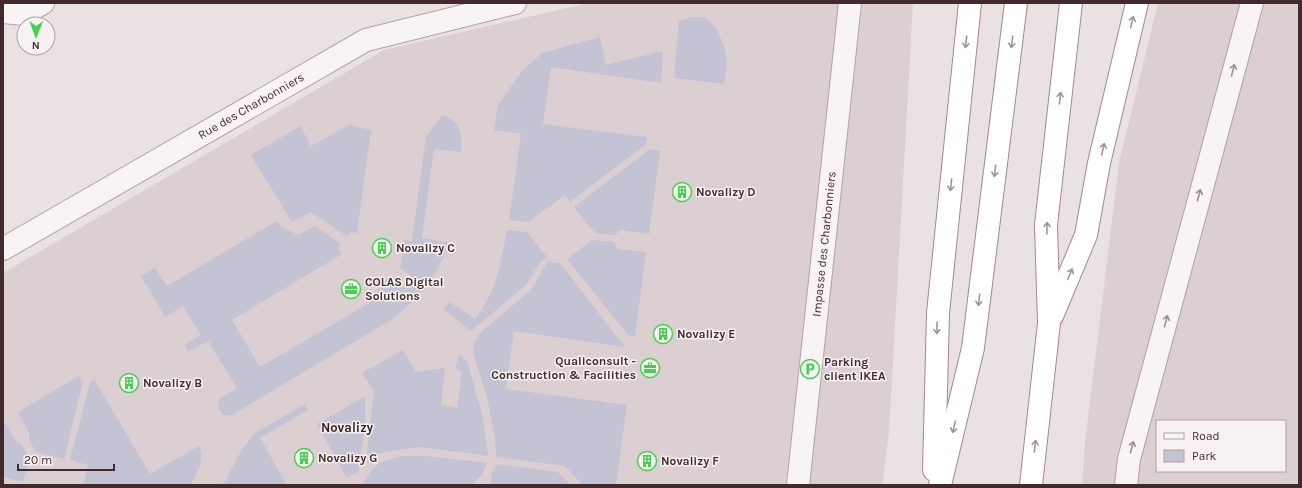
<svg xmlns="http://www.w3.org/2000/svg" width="1302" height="488" font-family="Karla,sans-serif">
  <rect width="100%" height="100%" fill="#eae1e3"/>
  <!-- built -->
  <g fill="#dccfd1" fill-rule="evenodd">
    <polygon points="589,3 913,3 889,433 882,485 3,485 3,273 384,50"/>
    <path d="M1158,3H1299V485H1082L1085,442L1119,163ZM1157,421H1285V471H1157Z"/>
  </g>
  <!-- green -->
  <g fill="#c3c3d4">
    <path d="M692,17C695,17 699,17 702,17C717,21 726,49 727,62C727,69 725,77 724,84L674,78L679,21Z"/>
    <polygon points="600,37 606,65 663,51 661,83 551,67 543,124 647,137 646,144 570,202 565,195 528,222 509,220 521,134 494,130 498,105 522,71 542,53"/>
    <path d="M442,115C461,122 462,133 461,152L434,149L422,238L448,242C441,274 416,301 391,320L232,415H223L218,407L219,399L237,388L208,341L188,352L184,345L201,335L183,306L165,317L141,276L155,268L167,286L277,221L281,227L299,235L315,226L341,244L338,249L342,254L232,320L260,367L371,302L368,296L386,285L384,280L388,278L400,287L410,288L413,285L414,278L400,268L404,240L412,241L426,137Z"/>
    <polygon points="349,125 371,130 357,233 350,232 347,236 311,212 292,222 251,155 300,126 311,146"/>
    <polygon points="650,149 660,151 649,234 620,230 615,235 595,233 574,207"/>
    <path d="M507,230L527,232L547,257L540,263L525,286L471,331L444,310L450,302L475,319C498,288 500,266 507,230Z"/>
    <polygon points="592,240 614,242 618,249 646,252 635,337 628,335 567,259"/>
    <polygon points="550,261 552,263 560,263 625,347 514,331 506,389 627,405 616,485 582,485 565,466 496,457 495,439 488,401 473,353 474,342 483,330 531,290 546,264"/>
    <polygon points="403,350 416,372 445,368 441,405 457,408 462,371 455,369 459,355 464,358 468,364 483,418 488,456 421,447 384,452 366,459 374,392 362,373"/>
    <polygon points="79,376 83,381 64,459 36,452 29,440 29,433 18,412"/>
    <path d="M94,379L150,474L199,446C205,460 198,472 190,485H83L88,465L70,460L90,383Z"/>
    <polygon points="365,396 365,429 358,472 347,478 317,424"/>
    <polygon points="305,404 308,410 260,438 287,485 223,485 241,451 255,433"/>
    <polygon points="3,420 16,441 21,444 29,457 23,482 3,477"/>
    <path d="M403,456H426L487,463L482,475L471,485H362C376,462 378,462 403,456Z"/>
    <polygon points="496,464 558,472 571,485 490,485 492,473"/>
  </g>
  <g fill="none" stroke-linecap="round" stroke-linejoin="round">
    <defs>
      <g id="minor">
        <polyline points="3,12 24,14 43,3"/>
        <polyline points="3,249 366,40 515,3"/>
        <polyline points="798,485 850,3"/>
        <polyline points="1126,485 1129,459 1252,3"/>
      </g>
      <g id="highway">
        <polyline points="1052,316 1086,235 1099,163 1137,3"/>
        <polyline points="934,470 938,313 970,3"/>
        <polyline points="940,485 973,348 1016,3"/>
        <polyline points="1031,485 1049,323 1046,225 1071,3"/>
      </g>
    </defs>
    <!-- minor casing -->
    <use href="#minor" stroke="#b1a3a5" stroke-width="24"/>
    <!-- highway casing -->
    <use href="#highway" stroke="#a1898c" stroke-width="24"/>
    <!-- minor -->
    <use href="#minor" stroke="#f8f4f5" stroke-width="22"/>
    <!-- highway -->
    <use href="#highway" stroke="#fff" stroke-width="22"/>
  </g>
  <!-- one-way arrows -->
  <defs><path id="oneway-shaft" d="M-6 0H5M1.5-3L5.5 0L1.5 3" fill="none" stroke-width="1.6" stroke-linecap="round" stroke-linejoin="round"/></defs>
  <g stroke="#a09496">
    <use href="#oneway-shaft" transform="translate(1132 22) rotate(-76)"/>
    <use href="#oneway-shaft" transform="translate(966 42) rotate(97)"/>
    <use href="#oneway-shaft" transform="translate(1012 42) rotate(97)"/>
    <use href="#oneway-shaft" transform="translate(1060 98) rotate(-84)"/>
    <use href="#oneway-shaft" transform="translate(1103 149) rotate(-77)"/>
    <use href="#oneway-shaft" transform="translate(995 171) rotate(97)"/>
    <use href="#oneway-shaft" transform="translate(951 185) rotate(96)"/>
    <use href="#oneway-shaft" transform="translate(1047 228) rotate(-89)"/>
    <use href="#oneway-shaft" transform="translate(1070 274) rotate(-67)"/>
    <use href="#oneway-shaft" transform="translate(979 300) rotate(97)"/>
    <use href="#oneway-shaft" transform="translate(937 328) rotate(91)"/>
    <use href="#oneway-shaft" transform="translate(954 427) rotate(103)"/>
    <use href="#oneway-shaft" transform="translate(1035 446) rotate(-84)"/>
  </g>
  <g stroke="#9d8f90">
    <use href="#oneway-shaft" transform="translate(1233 70) rotate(-76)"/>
    <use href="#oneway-shaft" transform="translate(1199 195) rotate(-75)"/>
    <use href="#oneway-shaft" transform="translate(1166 321) rotate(-75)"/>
    <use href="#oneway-shaft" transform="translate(1132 447) rotate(-75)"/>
  </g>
  <!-- icons -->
  <defs>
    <symbol id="building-ring" viewBox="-11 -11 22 22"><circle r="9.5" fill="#f7f1f2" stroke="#47cf54" stroke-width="1.5"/><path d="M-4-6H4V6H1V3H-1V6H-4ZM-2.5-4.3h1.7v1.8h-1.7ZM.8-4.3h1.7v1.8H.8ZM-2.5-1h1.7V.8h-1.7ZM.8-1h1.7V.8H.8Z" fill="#47cf54"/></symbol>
    <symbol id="office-ring" viewBox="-11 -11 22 22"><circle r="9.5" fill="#f7f1f2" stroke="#47cf54" stroke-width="1.5"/><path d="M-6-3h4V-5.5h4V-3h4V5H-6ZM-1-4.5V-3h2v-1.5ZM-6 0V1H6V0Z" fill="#47cf54"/></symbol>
    <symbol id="parking-ring" viewBox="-11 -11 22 22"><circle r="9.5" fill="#f7f1f2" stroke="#47cf54" stroke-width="1.5"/><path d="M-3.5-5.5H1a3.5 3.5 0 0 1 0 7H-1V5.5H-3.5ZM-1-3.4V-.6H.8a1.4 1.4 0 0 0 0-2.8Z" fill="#47cf54"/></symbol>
  </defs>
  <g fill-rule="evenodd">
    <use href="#building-ring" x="671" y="181" width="22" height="22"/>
    <use href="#building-ring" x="371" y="237" width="22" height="22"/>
    <use href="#office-ring" x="340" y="278" width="22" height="22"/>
    <use href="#building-ring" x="652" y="323" width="22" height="22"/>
    <use href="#office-ring" x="639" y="357" width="22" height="22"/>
    <use href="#parking-ring" x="799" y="358" width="22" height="22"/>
    <use href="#building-ring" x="118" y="372" width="22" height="22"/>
    <use href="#building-ring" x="293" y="447" width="22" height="22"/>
    <use href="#building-ring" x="636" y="450" width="22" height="22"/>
  </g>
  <g text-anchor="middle" stroke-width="3" stroke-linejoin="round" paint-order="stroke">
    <!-- street labels -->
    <g font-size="12" fill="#422a2c" stroke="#f7f1f2">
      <text transform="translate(251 106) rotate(-30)" y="4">Rue des Charbonniers</text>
      <text transform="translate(824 244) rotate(-84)" y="4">Impasse des Charbonniers</text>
    </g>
    <!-- poi labels -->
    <g font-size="12" font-weight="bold" fill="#422a2c" stroke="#f7f1f2" text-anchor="start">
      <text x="696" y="196">Novalizy D</text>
      <text x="396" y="252">Novalizy C</text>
      <text x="365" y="286">COLAS Digital<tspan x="365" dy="14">Solutions</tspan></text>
      <text x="677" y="338">Novalizy E</text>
      <text x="636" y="365" text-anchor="end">Qualiconsult -<tspan x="636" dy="14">Construction &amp; Facilities</tspan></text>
      <text x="824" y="366">Parking<tspan x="824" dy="14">client IKEA</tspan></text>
      <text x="143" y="387">Novalizy B</text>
      <text x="318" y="462">Novalizy G</text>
      <text x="661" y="465">Novalizy F</text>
    </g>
    <!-- neighbourhood labels -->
    <g font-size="13" font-weight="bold" fill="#331c1e" stroke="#f7f1f2">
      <text x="347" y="432">Novalizy</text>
    </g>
  </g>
  <!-- border -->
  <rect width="1302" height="488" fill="none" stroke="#422a2c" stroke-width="8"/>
  <!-- legend -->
  <rect x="1156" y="420" width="130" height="52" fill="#f7f1f2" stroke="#afa1a3"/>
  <rect x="1164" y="433" width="20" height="6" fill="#f8f4f5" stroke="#afa1a3"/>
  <text x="1192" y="440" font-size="12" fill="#422a2c">Road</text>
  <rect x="1164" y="450" width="20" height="12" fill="#c3c3d4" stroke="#afa1a3"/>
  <text x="1192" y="460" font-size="12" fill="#422a2c">Park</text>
  <!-- north arrow -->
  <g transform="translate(36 36) rotate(181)"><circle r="19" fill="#f7f1f2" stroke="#afa1a3"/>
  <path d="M0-3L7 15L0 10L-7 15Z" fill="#47cf54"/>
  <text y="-6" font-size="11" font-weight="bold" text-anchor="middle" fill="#422a2c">N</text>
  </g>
  <!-- scale -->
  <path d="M18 464v6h96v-6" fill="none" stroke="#422a2c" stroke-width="2"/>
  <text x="24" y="464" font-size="12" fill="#422a2c" stroke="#f7f1f2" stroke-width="3" paint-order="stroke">20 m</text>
</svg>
